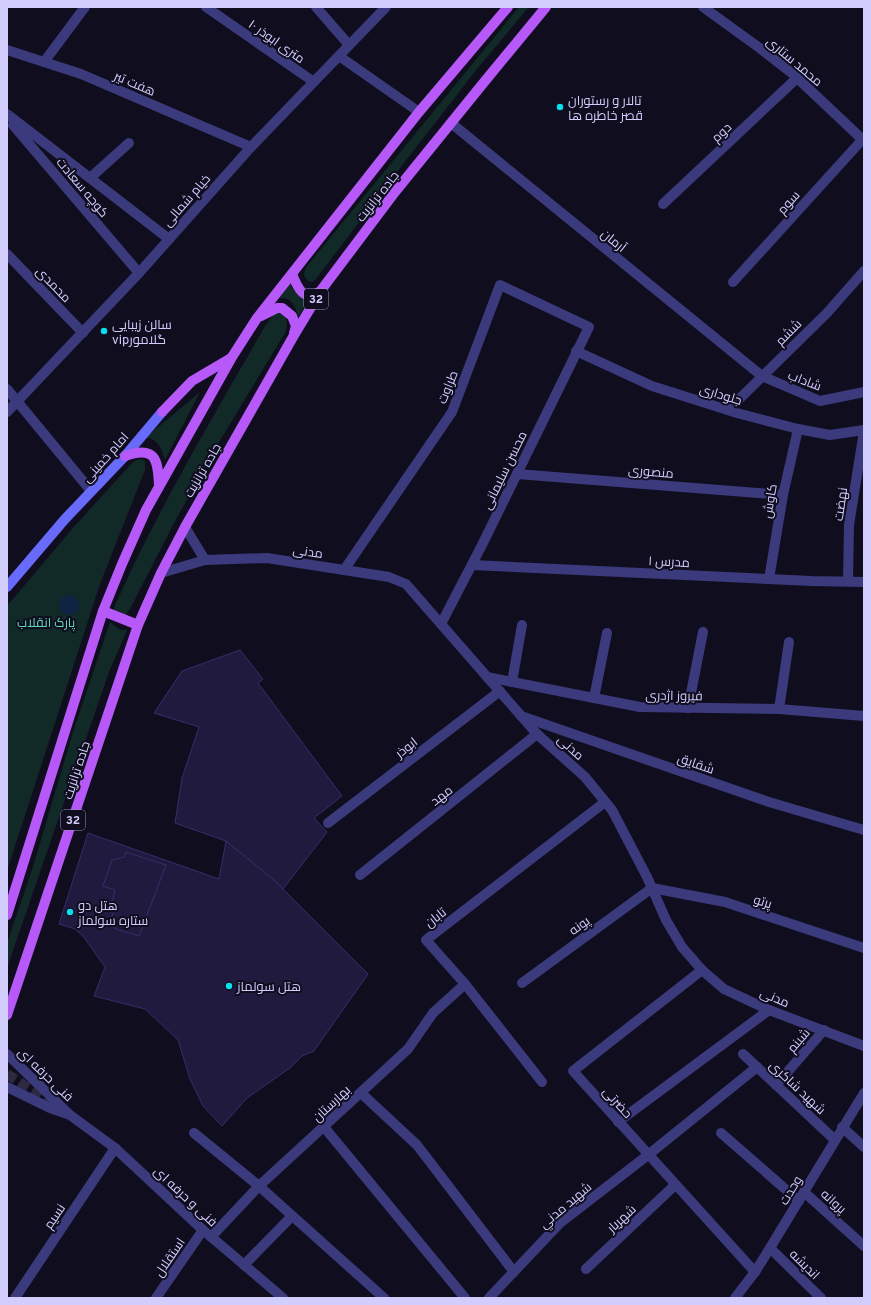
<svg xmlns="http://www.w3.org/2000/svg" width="871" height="1305" font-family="Overpass,Cairo,sans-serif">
  <rect width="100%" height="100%" fill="#100d1f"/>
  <!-- green -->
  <g fill="#112927">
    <path d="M519,7H529L477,69L404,163L316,279L312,282L308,281C302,276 304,272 307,266Z"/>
    <path d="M290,282C292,293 300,295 310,298L298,317C295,305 292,297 278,298Z"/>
    <path d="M280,312L286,317L287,326L285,333L215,449L173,525L130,609L124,617L116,614L114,608L116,603C159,507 213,417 265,326L273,315Z"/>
    <path d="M200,392L165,460C162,450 158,437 145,438Z"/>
    <polygon points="142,459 145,461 145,470 100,584 7,871 7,606 72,529 132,463 136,460"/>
    <polygon points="110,622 120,630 127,630 109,672 7,968 7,943 32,870 73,732"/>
  </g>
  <!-- water -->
  <circle fill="#0e2442" cx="69" cy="605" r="10"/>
  <!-- building -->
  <g fill="#201a3f" stroke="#372d6a">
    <polygon points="240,650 263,679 258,683 342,796 314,818 327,832 283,889 275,881 226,841 175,823 182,778 199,727 154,713 182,671"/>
    <polygon points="88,833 219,879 226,841 275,881 368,974 314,1051 302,1056 290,1068 247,1098 222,1126 203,1106 190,1079 178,1040 145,1009 94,996 105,967 83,936 75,929 59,924"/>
    <polygon points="126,852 166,865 139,936 116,929 111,921 114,909 112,903 115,890 103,886 112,860 124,857"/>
  </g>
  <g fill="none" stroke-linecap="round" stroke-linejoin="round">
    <!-- tertiary-tunnel -->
    <polyline stroke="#2d2a40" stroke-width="10" stroke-dasharray="10 5" stroke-linecap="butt" points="7,1074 61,1109"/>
    <!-- minor -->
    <g stroke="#3a3a7c" stroke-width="10">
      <polyline points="206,7 314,82"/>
      <polyline points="316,7 349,45"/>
      <polyline points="703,7 761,49 793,74 864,141"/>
      <polyline points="7,50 81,74 251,147"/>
      <polyline points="44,62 85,7"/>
      <polyline points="7,114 169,239"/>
      <polyline points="451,123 762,376 820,401 864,392"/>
      <polyline points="13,125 139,273"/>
      <polyline points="90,178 129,143"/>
      <polyline points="663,204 797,78"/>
      <polyline points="7,254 83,333"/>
      <polyline points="733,282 862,140"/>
      <polyline points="576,351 652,386 737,413 798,429 830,435 864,430"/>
      <polyline points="7,389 91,491"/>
      <polyline points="728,410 827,313 864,271"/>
      <polyline points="517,474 783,495"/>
      <polyline points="472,565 812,581 864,582"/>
      <polyline points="344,570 452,412 500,285 589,327 482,545 441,624"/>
      <polyline points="769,579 783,495 798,429"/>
      <polyline points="848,581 849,525 864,431"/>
      <polyline points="487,677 640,707 779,709 864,716"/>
      <polyline points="512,682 522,625"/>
      <polyline points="594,698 607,633"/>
      <polyline points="688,708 703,632"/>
      <polyline points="779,709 789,642"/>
      <polyline points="521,716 769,802 864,830"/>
      <polyline points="328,823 500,691"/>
      <polyline points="360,875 537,734"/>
      <polyline points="702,970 573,1071 755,1272"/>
      <polyline points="522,983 652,888 725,902 864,948"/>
      <polyline points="7,1054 70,1115"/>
      <polyline points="743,1054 835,1140"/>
      <polyline points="542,1082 465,984 426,940 605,802"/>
      <polyline points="776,1085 824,1030"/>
      <polyline points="361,1093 417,1145 514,1272"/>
      <polyline points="618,1122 769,1010"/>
      <polyline points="324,1127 465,1298"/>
      <polyline points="842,1127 864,1147"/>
      <polyline points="194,1133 259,1186 384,1298"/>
      <polyline points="721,1133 799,1201"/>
      <polyline points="804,1192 864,1246"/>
      <polyline points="211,1237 259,1186 408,1049 433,1013 465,984"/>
      <polyline points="770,1248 821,1298"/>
      <polyline points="244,1265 292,1216"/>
      <polyline points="586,1269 675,1185"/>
      <polyline points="15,1298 115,1148"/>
      <polyline points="156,1298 203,1230"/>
      <polyline points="489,1298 560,1223 648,1155 757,1067"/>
    </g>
    <!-- tertiary -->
    <g stroke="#3a3a7c" stroke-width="10">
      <polyline points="339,56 419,112"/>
      <polyline points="7,412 139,273 251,147 386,7"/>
      <polyline points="185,527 205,560"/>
      <polyline points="161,573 205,560 267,558 389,577 406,584 537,734 585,777 612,810 647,877 666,920 682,947 702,970 724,989 769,1010 864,1046"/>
      <polyline points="7,1087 50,1108 70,1115 115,1148 203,1230 283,1298"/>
      <polyline points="735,1298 755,1272 770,1248 864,1093"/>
    </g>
    <!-- secondary -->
    <polyline stroke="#686af9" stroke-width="10" points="7,587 65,519 125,456 162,412"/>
    <!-- primary -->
    <g stroke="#b659f8" stroke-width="10">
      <path d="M292,274C298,289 304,303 322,290"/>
      <polyline points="261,316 277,308 282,308 292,316 296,326 294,333"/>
      <polyline points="162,412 192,381 231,358"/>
      <path d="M125,456C156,445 158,460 159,486"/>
      <polyline points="103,611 138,625"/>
      <polyline points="7,915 103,611 122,564 146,510 232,357 257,318 419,112 508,7"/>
      <polyline points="7,1015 138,625 161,573 185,527 293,337 322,289 395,192 485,81 546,7"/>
    </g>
  </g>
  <!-- markers -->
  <g fill="#09dfed" stroke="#100d1f" stroke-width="1.5">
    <circle cx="560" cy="107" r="4"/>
    <circle cx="104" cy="331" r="4"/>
    <circle cx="70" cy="912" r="4"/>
    <circle cx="229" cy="986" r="4"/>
  </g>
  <g text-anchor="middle" stroke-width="4" stroke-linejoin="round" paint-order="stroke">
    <!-- shield labels -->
    <g fill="#100d1f" stroke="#9793ba" stroke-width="1">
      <rect x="304" y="289" width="24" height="20" rx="3"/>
      <rect x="61" y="810" width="24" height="20" rx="3"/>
    </g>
    <g font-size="12" font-weight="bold" fill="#d1cdfd">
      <text x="316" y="303">32</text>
      <text x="73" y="824">32</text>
    </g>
    <!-- street labels -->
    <g font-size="13" fill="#d1cdfd" stroke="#100d1f">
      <text transform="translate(277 41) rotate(35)" y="5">۱۰ متری ابوذر</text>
      <text transform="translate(795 61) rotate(40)" y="5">محمد ستاری</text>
      <text transform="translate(135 83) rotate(23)" y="5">هفت تير</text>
      <text transform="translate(721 132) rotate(-43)" y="5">دوم</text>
      <text transform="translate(83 187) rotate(50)" y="5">کوچه سعادت</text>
      <text transform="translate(377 196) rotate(-52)" y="5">جاده ترانزیت</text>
      <text transform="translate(186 200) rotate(-49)" y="5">خیام شمالی</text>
      <text transform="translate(788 202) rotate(-48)" y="5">سوم</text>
      <text transform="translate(614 240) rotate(39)" y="5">آرمان</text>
      <text transform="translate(54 284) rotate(46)" y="5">محمدی</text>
      <text transform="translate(788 332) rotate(-45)" y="5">ششم</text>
      <text transform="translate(805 380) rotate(21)" y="5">شاداب</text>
      <text transform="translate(447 387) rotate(-68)" y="5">طراوت</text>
      <text transform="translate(721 394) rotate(17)" y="5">جلوداری</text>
      <text transform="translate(105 457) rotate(-48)" y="5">امام خمینی</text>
      <text transform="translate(202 470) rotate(-60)" y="5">جاده ترانزیت</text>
      <text transform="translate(504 470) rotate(-64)" y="5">محسن سلیمانی</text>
      <text transform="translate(651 471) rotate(5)" y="5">منصوری</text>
      <text transform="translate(769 501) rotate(-80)" y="5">کاوش</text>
      <text transform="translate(840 504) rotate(-82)" y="5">نهضت</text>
      <text transform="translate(308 551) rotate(8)" y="5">مدنی</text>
      <text transform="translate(669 561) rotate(3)" y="5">مدرس ۱</text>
      <text transform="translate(674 695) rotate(1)" y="5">فیروز اژدری</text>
      <text transform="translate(406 747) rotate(-38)" y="5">ابوذر</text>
      <text transform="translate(571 747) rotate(42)" y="5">مدنی</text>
      <text transform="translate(696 763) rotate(19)" y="5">شقایق</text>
      <text transform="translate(76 770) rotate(-72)" y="5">جاده ترانزیت</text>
      <text transform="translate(441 795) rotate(-38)" y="5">مهد</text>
      <text transform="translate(763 901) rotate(18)" y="5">پرتو</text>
      <text transform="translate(435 917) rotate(-38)" y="5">تابان</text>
      <text transform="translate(579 925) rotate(-36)" y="5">پونه</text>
      <text transform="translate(775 997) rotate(23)" y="5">مدنی</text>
      <text transform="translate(798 1040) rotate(-49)" y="5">شبنم</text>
      <text transform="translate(46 1074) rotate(44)" y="5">فنی حرفه ای</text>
      <text transform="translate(798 1087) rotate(43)" y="5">شهید شاکری</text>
      <text transform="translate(618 1102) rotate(48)" y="5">حضرتی</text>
      <text transform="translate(331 1103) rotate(-43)" y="5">بهارستان</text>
      <text transform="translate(790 1190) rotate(-59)" y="5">وحدت</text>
      <text transform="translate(186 1196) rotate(43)" y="5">فنی و حرفه ای</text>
      <text transform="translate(834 1201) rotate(42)" y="5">پروانه</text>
      <text transform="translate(565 1205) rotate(-40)" y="5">شهيد مدني</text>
      <text transform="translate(54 1216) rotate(-56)" y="5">نسيم</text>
      <text transform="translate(621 1218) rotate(-43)" y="5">شهریار</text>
      <text transform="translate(169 1257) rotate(-56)" y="5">استقلال</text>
      <text transform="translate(805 1264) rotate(45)" y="5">اندیشه</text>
    </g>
    <!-- poi labels -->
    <g font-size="13" fill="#d1cdfd" stroke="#100d1f" text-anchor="start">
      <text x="568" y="105">تالار و رستوران<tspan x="568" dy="15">قصر خاطره ها</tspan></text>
      <text x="112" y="329">سالن زیبایی<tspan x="112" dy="15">vipگلامور</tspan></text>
      <text x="78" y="910">هتل دو<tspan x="78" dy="15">ستاره سولماز</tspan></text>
      <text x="237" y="991">هتل سولماز</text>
    </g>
    <!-- park labels -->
    <g font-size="13" fill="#5dd9b5" stroke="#100d1f">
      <text x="46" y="627">پارک انقلاب</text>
    </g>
  </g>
  <!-- border -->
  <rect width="871" height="1305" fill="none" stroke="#d1cdfd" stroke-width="16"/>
</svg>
